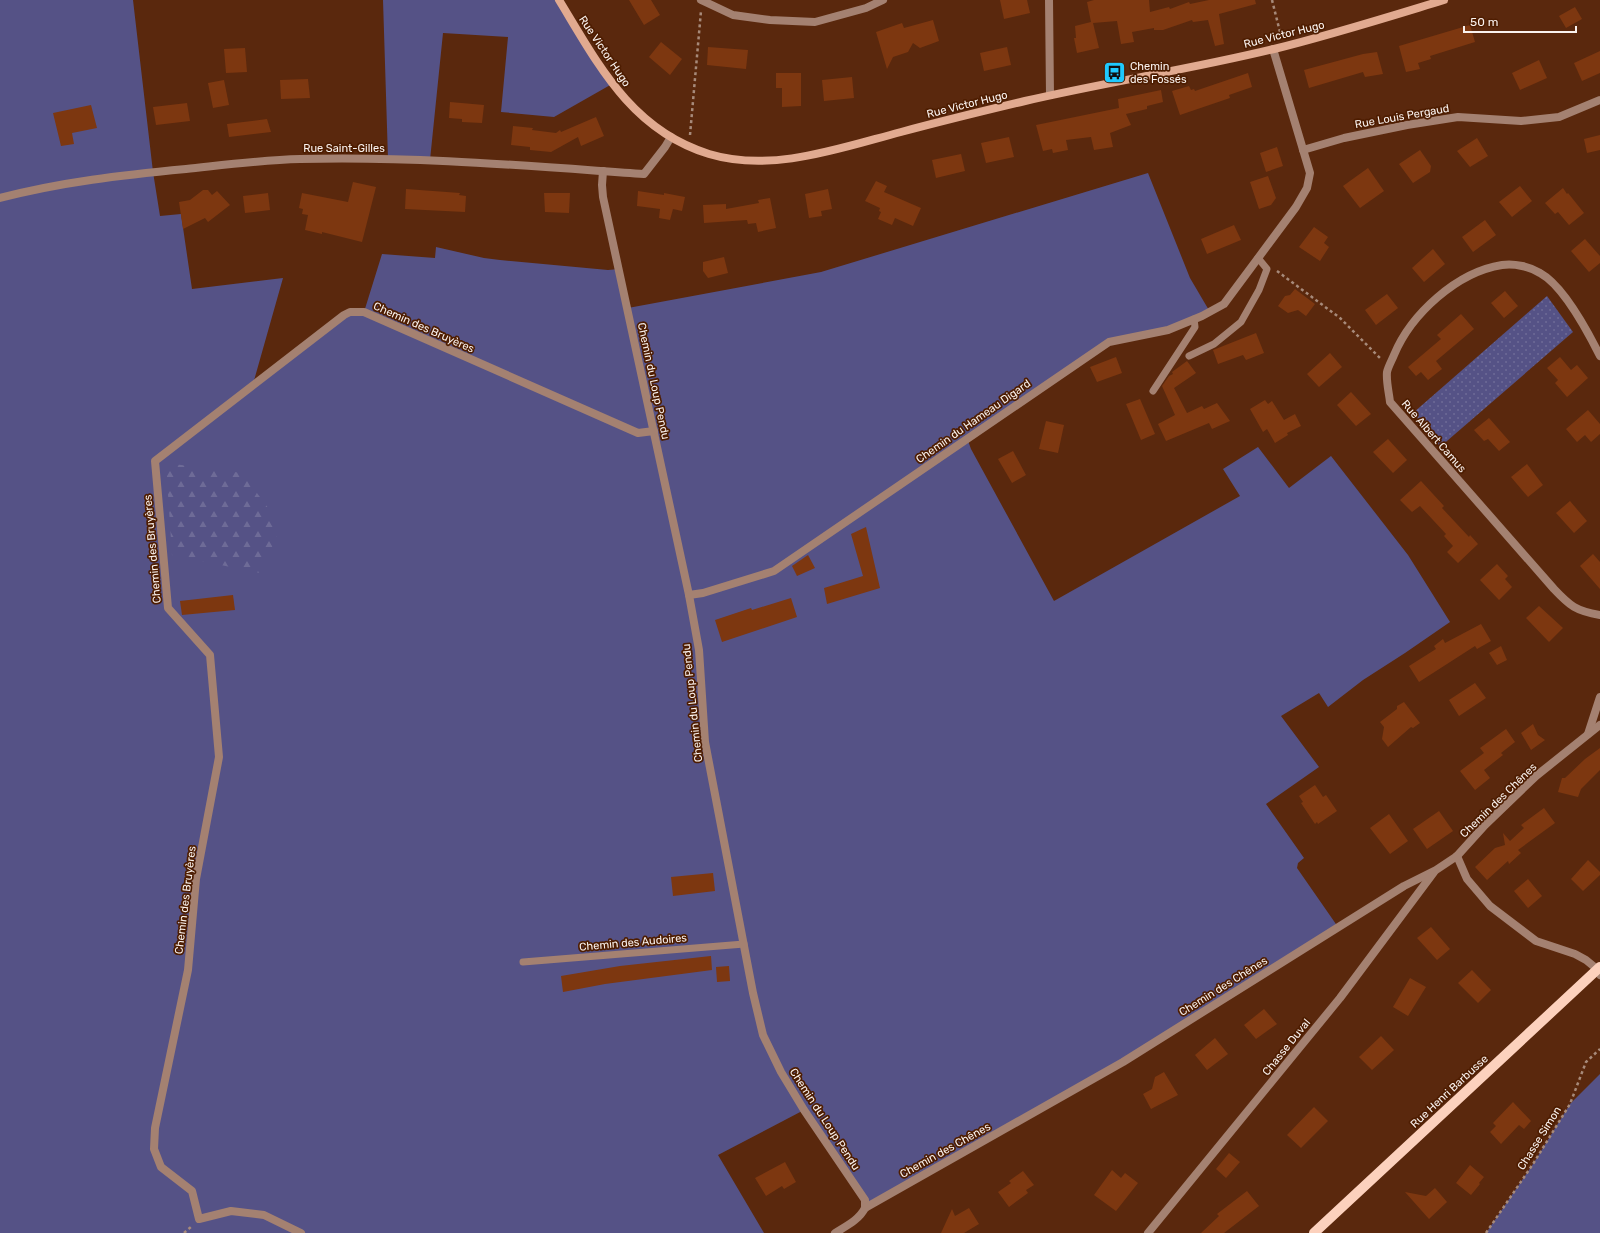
<svg xmlns="http://www.w3.org/2000/svg" width="1600" height="1233" font-family="Rubik,sans-serif">
  <defs>
    <pattern id="forest-firs" width="22" height="20" patternUnits="userSpaceOnUse"><rect width="22" height="20" fill="#555286"/><path d="M5 1l3.5 6h-7zM16 11l3.5 6h-7z" fill="#6e6b97"/></pattern>
    <pattern id="park-dots" width="8" height="8" patternUnits="userSpaceOnUse"><rect width="8" height="8" fill="#555286"/><path d="M2 2h.1M6 6h.1" fill="none" stroke="#6e6b97" stroke-width="1.8" stroke-linecap="round"/></pattern>
  </defs>
  <rect width="100%" height="100%" fill="#5a280d"/>
  <!-- green -->
  <g fill="#555286">
    <polygon points="0,0 133,0 153,172 160,216 181,214 192,289 283,278 253,384 344,315 364,312 382,254 435,258 436,247 484,258 500,260 608,270 619,269 628,308 821,272 1148,173 1190,278 1210,312 1168,330 1109,342 967,438 971,449 1054,601 1240,496 1223,469 1258,447 1289,488 1331,456 1408,555 1450,622 1405,653 1363,680 1328,707 1319,693 1281,716 1319,767 1266,804 1304,858 1298,863 1297,868 1338,927 1123,1062 865,1208 865,1200 804,1110 718,1155 764,1233 0,1233"/>
    <polygon points="383,0 559,0 612,84 554,117 501,112 508,37 443,33 430,160 388,159"/>
    <polygon points="1600,1074 1600,1233 1486,1233 1533,1164 1570,1104"/>
  </g>
  <!-- forest -->
  <polygon fill="url(#forest-firs)" points="166,463 242,473 280,524 276,539 260,573 172,555"/>
  <!-- park -->
  <polygon fill="url(#park-dots)" points="1547,296 1573,332 1440,447 1413,413"/>
  <!-- building -->
  <g fill="#7d3710">
    <polygon points="629,0 651,0 660,15 644,25"/>
    <polygon points="1000,0 1027,0 1030,13 1004,19"/>
    <polygon points="1094,0 1149,0 1150,12 1169,7 1170,9 1189,2 1190,4 1209,0 1255,0 1256,4 1219,14 1224,44 1215,46 1208,20 1193,22 1192,20 1163,30 1154,30 1154,28 1132,32 1134,42 1121,44 1117,21 1093,23 1099,48 1077,53 1074,38 1076,38 1075,26 1091,22 1087,2"/>
    <polygon points="1575,7 1582,19 1566,28 1559,16"/>
    <polygon points="933,20 939,41 920,48 913,43 908,52 893,57 887,69 876,32 902,23 904,28"/>
    <polygon points="1470,25 1475,42 1430,56 1431,59 1418,63 1420,69 1406,72 1399,46"/>
    <polygon points="661,42 682,59 670,75 649,57"/>
    <polygon points="708,47 748,50 746,69 707,65"/>
    <polygon points="1007,47 1011,65 984,71 980,53"/>
    <polygon points="245,48 247,72 226,73 224,49"/>
    <polygon points="1600,51 1600,73 1582,81 1574,63"/>
    <polygon points="1377,52 1383,74 1365,77 1363,72 1309,88 1304,70 1363,54"/>
    <polygon points="1539,60 1547,78 1520,90 1512,73"/>
    <polygon points="776,73 801,73 801,106 782,107 782,88 776,88"/>
    <polygon points="1248,73 1252,87 1229,95 1230,98 1180,115 1172,91 1189,86 1191,90 1194,89 1195,91"/>
    <polygon points="852,77 854,98 824,101 822,80"/>
    <polygon points="308,79 310,98 281,99 280,80"/>
    <polygon points="224,80 229,105 213,108 208,83"/>
    <polygon points="1161,90 1163,102 1147,106 1147,109 1126,114 1131,125 1110,133 1113,147 1094,150 1091,137 1066,140 1068,150 1053,153 1052,149 1043,151 1036,125 1119,108 1118,99"/>
    <polygon points="450,102 484,105 482,123 462,122 462,119 449,118"/>
    <polygon points="187,103 190,121 156,125 153,107"/>
    <polygon points="91,105 97,128 72,133 74,144 61,146 53,113"/>
    <polygon points="596,117 604,136 581,146 578,137 551,152 530,150 530,147 511,145 513,126 533,128 532,130 556,133 560,130 561,132"/>
    <polygon points="267,119 271,132 229,137 227,124"/>
    <polygon points="1600,135 1600,150 1587,153 1584,139"/>
    <polygon points="1009,137 1014,157 986,163 981,143"/>
    <polygon points="1477,138 1488,156 1470,167 1457,151"/>
    <polygon points="1277,147 1283,166 1266,172 1260,153"/>
    <polygon points="1420,150 1431,166 1430,172 1413,183 1399,164"/>
    <polygon points="961,154 965,171 936,178 932,160"/>
    <polygon points="1368,168 1384,191 1360,208 1343,186"/>
    <polygon points="1268,176 1276,198 1271,205 1259,209 1250,182"/>
    <polygon points="876,181 887,186 884,192 921,208 913,226 895,218 892,225 878,219 881,212 879,211 880,208 865,201"/>
    <polygon points="353,182 376,187 362,242 322,232 322,234 305,230 308,215 302,214 303,209 299,208 302,193 348,202"/>
    <polygon points="1520,186 1532,201 1512,217 1499,202"/>
    <polygon points="1563,188 1567,194 1568,193 1584,213 1569,225 1558,212 1555,214 1545,203"/>
    <polygon points="406,189 460,193 459,195 466,196 465,212 405,209"/>
    <polygon points="828,189 832,209 821,211 822,216 809,218 805,194"/>
    <polygon points="203,190 208,190 212,195 217,191 230,205 208,222 205,218 183,229 179,202 190,200"/>
    <polygon points="638,191 664,195 664,193 685,197 682,211 673,209 670,220 659,218 660,209 637,206"/>
    <polygon points="268,193 270,210 245,213 243,196"/>
    <polygon points="544,193 570,193 569,213 545,212"/>
    <polygon points="770,198 776,228 758,232 756,223 748,224 747,220 704,223 703,205 726,204 726,209 759,203 758,200"/>
    <polygon points="1485,220 1496,235 1473,252 1462,237"/>
    <polygon points="1234,225 1241,240 1207,254 1201,239"/>
    <polygon points="1314,227 1328,237 1324,243 1329,247 1320,261 1299,247"/>
    <polygon points="1585,239 1600,256 1600,263 1589,272 1571,251"/>
    <polygon points="1433,249 1445,264 1424,282 1412,268"/>
    <polygon points="724,257 728,273 708,278 703,271 703,262"/>
    <polygon points="1295,289 1315,304 1306,316 1298,310 1288,313 1278,306 1285,296 1290,295"/>
    <polygon points="1505,291 1518,306 1504,318 1491,303"/>
    <polygon points="1387,294 1398,308 1376,325 1365,310"/>
    <polygon points="1461,314 1474,329 1436,361 1442,369 1428,380 1421,372 1416,376 1408,367 1441,339 1437,335"/>
    <polygon points="1256,333 1264,353 1246,360 1243,355 1218,364 1213,350"/>
    <polygon points="1330,353 1342,367 1319,387 1307,374"/>
    <polygon points="1116,357 1122,373 1097,382 1090,367"/>
    <polygon points="1560,357 1571,370 1577,365 1588,378 1567,397 1555,383 1558,380 1547,368"/>
    <polygon points="1187,361 1196,373 1174,388 1187,413 1202,406 1204,409 1217,403 1230,421 1212,429 1209,423 1166,441 1158,424 1175,415 1162,386 1169,376 1173,374 1172,372"/>
    <polygon points="1351,392 1371,414 1356,426 1337,405"/>
    <polygon points="1140,399 1155,434 1141,440 1126,404"/>
    <polygon points="1265,400 1268,404 1272,401 1284,420 1295,414 1301,426 1287,433 1288,435 1275,443 1267,429 1263,432 1250,409"/>
    <polygon points="1588,410 1600,424 1600,434 1591,442 1585,435 1577,442 1566,429"/>
    <polygon points="1489,418 1510,442 1499,451 1488,439 1484,441 1474,430"/>
    <polygon points="1046,421 1064,425 1058,453 1039,449"/>
    <polygon points="1388,439 1407,460 1393,473 1373,452"/>
    <polygon points="1013,451 1026,475 1012,483 998,459"/>
    <polygon points="1527,464 1543,485 1528,497 1511,477"/>
    <polygon points="1421,481 1444,506 1442,508 1469,537 1470,535 1478,544 1458,563 1447,552 1453,546 1444,536 1446,534 1420,506 1412,512 1400,500"/>
    <polygon points="1570,501 1587,521 1574,533 1556,513"/>
    <polygon points="866,527 880,588 827,604 824,588 863,576 851,534"/>
    <polygon points="1593,554 1600,562 1600,589 1580,566"/>
    <polygon points="808,555 815,568 797,576 792,566"/>
    <polygon points="1497,564 1508,576 1505,579 1512,587 1499,600 1480,580"/>
    <polygon points="233,595 235,610 182,615 180,601"/>
    <polygon points="791,598 797,617 722,642 715,620 751,608 752,610"/>
    <polygon points="1539,606 1563,628 1549,642 1526,618"/>
    <polygon points="1481,624 1491,641 1477,649 1475,646 1419,682 1409,666 1436,649 1434,646 1443,639 1445,643"/>
    <polygon points="1501,646 1507,660 1497,665 1489,653"/>
    <polygon points="1475,683 1486,698 1459,716 1449,700"/>
    <polygon points="1404,702 1420,723 1413,728 1411,727 1388,747 1382,739 1384,727 1380,722 1397,709 1397,706"/>
    <polygon points="1533,724 1538,735 1545,740 1531,750 1521,733"/>
    <polygon points="1506,729 1515,742 1501,753 1503,755 1484,770 1490,778 1475,790 1460,771 1484,753 1480,748"/>
    <polygon points="1600,748 1600,770 1581,789 1578,797 1558,792 1562,778 1565,778 1585,759"/>
    <polygon points="1315,785 1323,797 1326,795 1337,811 1318,824 1317,822 1315,824 1301,803 1303,802 1299,796"/>
    <polygon points="1544,808 1555,823 1518,850 1521,853 1509,864 1508,861 1487,880 1475,867 1495,848 1505,845 1503,833 1510,841 1524,828 1521,825"/>
    <polygon points="1439,811 1453,831 1427,849 1413,829"/>
    <polygon points="1389,814 1408,841 1390,854 1370,828"/>
    <polygon points="1588,860 1600,872 1600,875 1583,891 1571,879"/>
    <polygon points="713,873 715,891 673,896 671,877"/>
    <polygon points="1528,879 1542,896 1528,908 1514,891"/>
    <polygon points="1431,927 1450,949 1437,960 1417,938"/>
    <polygon points="711,956 712,970 605,984 563,992 561,976 620,966"/>
    <polygon points="729,966 730,981 717,982 716,967"/>
    <polygon points="1472,970 1491,990 1478,1003 1458,983"/>
    <polygon points="1410,978 1426,987 1408,1016 1393,1007"/>
    <polygon points="1264,1009 1277,1024 1256,1039 1244,1025"/>
    <polygon points="1381,1036 1394,1050 1372,1070 1359,1057"/>
    <polygon points="1215,1038 1228,1054 1207,1070 1195,1055"/>
    <polygon points="1164,1072 1178,1095 1151,1109 1143,1094 1152,1089 1155,1077"/>
    <polygon points="1513,1102 1531,1121 1524,1129 1519,1125 1501,1144 1490,1132 1496,1126 1493,1123"/>
    <polygon points="1314,1107 1328,1121 1301,1148 1287,1135"/>
    <polygon points="1229,1153 1240,1162 1226,1178 1216,1169"/>
    <polygon points="785,1162 796,1182 784,1189 782,1186 766,1196 755,1178"/>
    <polygon points="1470,1165 1484,1177 1479,1183 1480,1184 1471,1195 1456,1183"/>
    <polygon points="1112,1170 1121,1178 1125,1173 1138,1183 1116,1211 1094,1195"/>
    <polygon points="1023,1171 1034,1185 1026,1190 1028,1193 1009,1207 998,1192 1011,1183 1009,1181"/>
    <polygon points="1435,1188 1447,1202 1429,1219 1405,1192 1426,1196"/>
    <polygon points="1247,1191 1259,1206 1224,1233 1201,1233 1219,1216 1217,1214"/>
    <polygon points="969,1208 979,1224 964,1233 941,1233 952,1209 955,1216"/>
  </g>
  <g fill="none" stroke-linecap="round" stroke-linejoin="round">
    <!-- path -->
    <g stroke="#a78a7a" stroke-width="2.5" stroke-dasharray="3 3" stroke-linecap="butt">
      <polyline points="1272,0 1281,36"/>
      <polyline points="690,135 701,11"/>
      <polyline points="1277,271 1340,318 1381,359"/>
      <polyline points="184,1233 192,1226"/>
      <polyline points="1486,1233 1533,1164 1570,1104 1586,1062 1600,1049"/>
    </g>
    <!-- lane -->
    <g stroke="#a48171" stroke-width="7">
      <polyline points="1189,356 1214,344 1241,322 1259,290 1267,269 1258,258"/>
      <polyline points="1153,391 1195,327 1194,319"/>
      <polyline points="523,962 744,944"/>
    </g>
    <!-- street -->
    <g stroke="#a48171" stroke-width="8">
      <polyline points="701,0 733,15 770,20 815,22 866,8 883,0"/>
      <polyline points="1049,0 1050,95"/>
      <polyline points="1303,150 1344,138 1407,125 1458,117 1521,121 1559,117 1600,100"/>
      <polyline points="603,171 602,185 603,197 689,595 699,650 705,742 753,993 763,1035 781,1072 804,1110 865,1200 865,1208"/>
      <path d="M0,198C61,182 123,175 186,169C224,165 262,160 300,159C415,156 529,166 644,174L665,147L671,137"/>
      <path d="M1600,356C1588,332 1564,286 1540,273C1530,267 1515,263 1502,265C1457,272 1411,314 1394,355C1392,360 1388,367 1387,372C1386,381 1389,393 1390,402L1554,589C1570,606 1576,611 1600,615"/>
      <polyline points="689,595 703,593 774,571 1109,342 1168,330 1202,316 1224,304 1296,207 1307,188 1310,173 1273,49"/>
      <polyline points="1588,734 1600,697"/>
      <polyline points="1457,856 1467,879 1490,906 1536,941 1575,954 1586,960 1597,969 1600,975"/>
      <polyline points="301,1233 264,1215 231,1211 199,1219 192,1191 161,1167 154,1149 155,1128 188,970 196,879 219,757 210,655 168,608 155,461 344,315 350,312 364,312 638,433 654,431"/>
      <path d="M835,1233C846,1226 859,1220 865,1208L1123,1062L1404,886L1436,870L1457,856L1485,825L1536,776L1600,725"/>
      <polyline points="1148,1233 1340,998 1434,872"/>
    </g>
    <!-- secondary -->
    <path stroke="#e1aa90" stroke-width="8" d="M559,0C598,64 631,130 709,154C772,173 840,148 901,132C942,121 983,111 1025,101C1107,82 1192,69 1274,49C1331,35 1388,17 1444,0"/>
    <!-- primary -->
    <polyline stroke="#fcd1bd" stroke-width="10" points="1314,1233 1600,967"/>
  </g>
  <!-- icons -->
  <defs>
    <symbol id="bus-square" viewBox="-11 -11 22 22"><rect x="-9" y="-9" width="18" height="18" rx="4" fill="#1fc9fd" stroke="#4e1d01"/><path d="M-5-6H5V4H4V6H2V4H-2V6H-4V4H-5ZM-3.5-4V0h7V-4ZM-3.5 1.2v1.5H-2V1.2ZM2 1.2v1.5H3.5V1.2Z" fill="#111"/></symbol>
  </defs>
  <g fill-rule="evenodd">
    <use href="#bus-square" x="1102" y="60" width="25" height="25"/>
  </g>
  <g text-anchor="middle" stroke-width="3.5" stroke-linejoin="round" paint-order="stroke">
    <!-- street labels -->
    <g font-size="11" fill="#faf2ee" stroke="#4e1d01">
      <text transform="translate(1284 34) rotate(-14)" y="4">Rue Victor Hugo</text>
      <text transform="translate(605 51) rotate(56)" y="4">Rue Victor Hugo</text>
      <text transform="translate(967 104) rotate(-14)" y="4">Rue Victor Hugo</text>
      <text transform="translate(1402 116) rotate(-10)" y="4">Rue Louis Pergaud</text>
      <text x="344" y="152">Rue Saint-Gilles</text>
      <text transform="translate(424 327) rotate(24)" y="4">Chemin des Bruyères</text>
      <text transform="translate(654 381) rotate(78)" y="4">Chemin du Loup Pendu</text>
      <text transform="translate(973 421) rotate(-35)" y="4">Chemin du Hameau Digard</text>
      <text transform="translate(1434 436) rotate(49)" y="4">Rue Albert Camus</text>
      <text transform="translate(152 549) rotate(-95)" y="4">Chemin des Bruyères</text>
      <text transform="translate(692 703) rotate(-96)" y="4">Chemin du Loup Pendu</text>
      <text transform="translate(1498 800) rotate(-44)" y="4">Chemin des Chênes</text>
      <text transform="translate(185 900) rotate(-83)" y="4">Chemin des Bruyères</text>
      <text transform="translate(633 942) rotate(-5)" y="4">Chemin des Audoires</text>
      <text transform="translate(1223 986) rotate(-32)" y="4">Chemin des Chênes</text>
      <text transform="translate(1286 1047) rotate(-51)" y="4">Chasse Duval</text>
      <text transform="translate(1449 1091) rotate(-43)" y="4">Rue Henri Barbusse</text>
      <text transform="translate(825 1119) rotate(57)" y="4">Chemin du Loup Pendu</text>
      <text transform="translate(1539 1138) rotate(-58)" y="4">Chasse Simon</text>
      <text transform="translate(945 1150) rotate(-29)" y="4">Chemin des Chênes</text>
    </g>
    <!-- poi labels -->
    <g font-size="11" fill="#faf2ee" stroke="#4e1d01" text-anchor="start">
      <text x="1130" y="70">Chemin<tspan x="1130" dy="13">des Fossés</tspan></text>
    </g>
  </g>
  <!-- scale -->
  <path d="M1464 26v6h112v-6" fill="none" stroke="#faf2ee" stroke-width="2"/>
  <text x="1470" y="26" font-size="12" fill="#faf2ee" stroke="#4e1d01" stroke-width="3" paint-order="stroke">50 m</text>
</svg>
